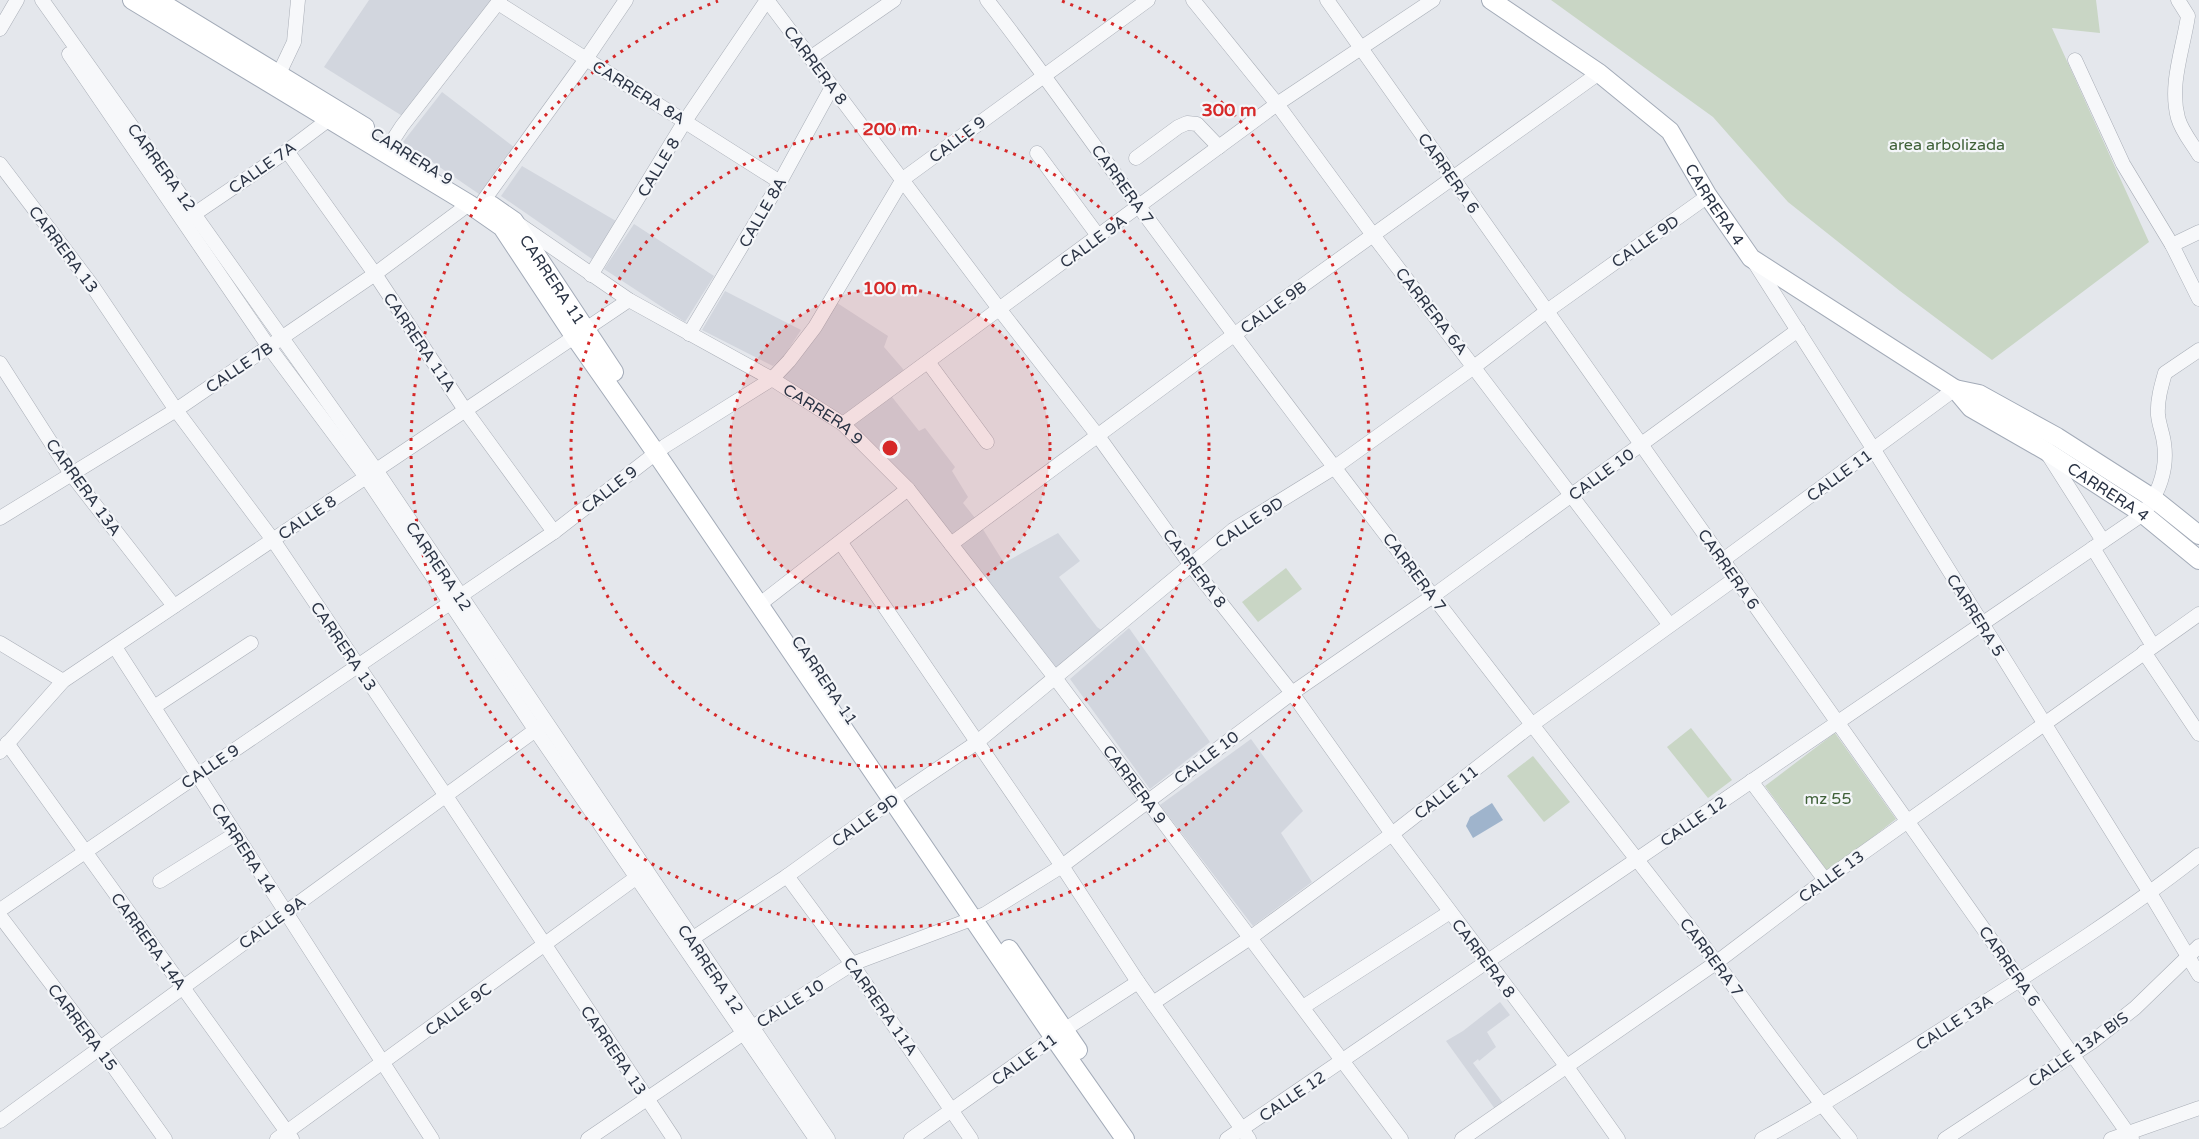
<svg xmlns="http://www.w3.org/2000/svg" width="2199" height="1139" font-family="'Varela Round',sans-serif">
  <rect width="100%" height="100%" fill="#e4e7ec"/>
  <!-- built -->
  <g fill="#d2d6de">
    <polygon points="369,0 494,0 404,117 324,67"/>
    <polygon points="442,92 514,147 479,194 403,142"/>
    <polygon points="522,166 616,221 592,259 501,196"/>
    <polygon points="634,224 714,276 685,322 604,269"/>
    <polygon points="725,291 801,330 784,356 773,366 702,330"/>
    <polygon points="831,299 888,336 884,347 909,376 888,392 919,431 925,428 955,467 952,471 968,497 963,503 979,523 1004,563 1058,533 1080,561 1059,577 1097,627 1107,634 1056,679 951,544 843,424 772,379"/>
    <polygon points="1129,628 1210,742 1150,789 1070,679"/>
    <polygon points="1251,739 1303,811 1281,833 1312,882 1253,926 1160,805"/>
    <polygon points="1500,1002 1510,1015 1487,1032 1496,1047 1479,1061 1478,1059 1473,1063 1503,1103 1495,1109 1446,1041 1463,1031"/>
  </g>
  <!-- green -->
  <g fill="#c9d6c5">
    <polygon points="1551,0 2096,0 2100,33 2052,28 2149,242 1992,360 1900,291 1788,202 1713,117"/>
    <polygon points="1286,568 1302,589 1258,622 1242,602"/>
    <polygon points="1691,728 1732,780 1708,798 1667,747"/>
    <polygon points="1835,733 1896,819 1828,872 1765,786"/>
    <polygon points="1533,756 1570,802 1544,822 1507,776"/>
  </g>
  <!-- water -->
  <polygon fill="#9fb4cc" points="1492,803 1503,820 1473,838 1466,826 1470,817"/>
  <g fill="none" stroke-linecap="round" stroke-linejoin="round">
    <defs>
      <g id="minor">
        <polyline points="42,0 376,470 828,1139"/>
        <polyline points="767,0 1000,310 1098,436 1190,564 1292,693 1392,834 1567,1067 1618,1139"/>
        <path d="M987,0C1040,68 1089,139 1140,208C1316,447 1498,682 1681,916C1738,989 1790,1068 1850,1139"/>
        <polyline points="1193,0 1277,104 1373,235 1669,624"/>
        <polyline points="1327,0 2132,1139"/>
        <path d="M2178,0L2188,16C2183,50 2169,84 2178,118C2182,132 2192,143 2199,155"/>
        <polyline points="498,3 780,182"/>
        <polyline points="0,29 17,0"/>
        <polyline points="69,54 269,347 366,477 536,731 816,1139"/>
        <polyline points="810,58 894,0"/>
        <polyline points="2075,60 2123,164 2172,245 2199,299"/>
        <polyline points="275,82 294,42 298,0"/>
        <polyline points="391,143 402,126 500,0"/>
        <polyline points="287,151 375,274 465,410 554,532"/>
        <polyline points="1037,153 1099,237"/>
        <polyline points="1136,158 1178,127 1187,123 1197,124 1219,147"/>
        <polyline points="0,164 91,284 176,410 273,540 446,796 674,1139"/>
        <polyline points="484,200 586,59 626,0"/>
        <polyline points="187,219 287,151 336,114"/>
        <path id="s1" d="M520,225L629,300L772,379L843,424L908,489L1056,679L1401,1139"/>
        <polyline points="2172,245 2199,232"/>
        <polyline points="1754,262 1874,450 2150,893 2199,975"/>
        <polyline points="591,275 685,121 767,0"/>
        <polyline points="689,334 780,182 832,87"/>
        <polyline points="928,362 987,442"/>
        <polyline points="0,363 71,474 174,606"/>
        <polyline points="843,424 1277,104 1433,0"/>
        <polyline points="2047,453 2103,541"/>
        <polyline points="0,518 176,410 375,274 469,204"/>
        <polyline points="841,543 1062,866 1138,982 1249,1139"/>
        <polyline points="951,544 1235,334 1599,73"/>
        <polyline points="2093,548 2153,646"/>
        <polyline points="1723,560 1955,389"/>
        <polyline points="760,604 908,489"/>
        <polyline points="0,643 63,681"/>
        <polyline points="115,647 432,1139"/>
        <polyline points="2144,652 2199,734"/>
        <polyline points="154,707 251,643"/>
        <polyline points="7,743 292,1139"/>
        <polyline points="0,752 63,681 629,300"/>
        <polyline points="1751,781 1825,880"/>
        <polyline points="787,876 852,964 971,1139"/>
        <polyline points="160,881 235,834"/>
        <polyline points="0,910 554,532 665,446 772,379 789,361 815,327 903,179 1148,0"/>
        <polyline points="0,916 100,1048 165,1139"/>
        <polyline points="684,944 787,876 902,793 976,743 1233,530 1335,467 1474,367 1547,311 1708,196"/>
        <polyline points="1153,1003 1250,938 1392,834 1533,724 1736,578"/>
        <polyline points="1303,1007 1450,912"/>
        <polyline points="0,1121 541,726"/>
        <polyline points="277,1139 637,877"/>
        <polyline points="588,1139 751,1028 852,964 985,914 1062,866 1292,693 1433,596 1798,330"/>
        <polyline points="911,1139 1064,1030 1138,982"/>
        <path d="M1227,1139L2143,514C2159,493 2168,470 2164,443C2163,434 2159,425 2158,415C2157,401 2161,387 2165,373L2199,350"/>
        <polyline points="1462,1139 1717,962 1825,880 2199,614"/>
        <path d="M1762,1139C1835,1099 1904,1053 1974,1009C2051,960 2128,911 2199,855"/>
        <polyline points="1945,1139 2092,1042 2135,1008 2199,946"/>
        <polyline points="2111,1139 2199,1108"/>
      </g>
      <g id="major">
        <polyline points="132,0 469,204 502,227 574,336 656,453 1052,1035 1125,1139"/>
        <polyline points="157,0 365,127"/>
        <path id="s2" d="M1491,0L1599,73L1670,131L1708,196L1751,258L1955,389L1971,408L2046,451L2143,514L2199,560"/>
        <path id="s3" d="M491,205L514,221L614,372"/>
        <polyline points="1955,389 1979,394 2057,437 2154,499 2199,535"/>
        <polyline points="1009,949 1078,1050"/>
      </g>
    </defs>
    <!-- minor casing -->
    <use href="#minor" stroke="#a9aeb7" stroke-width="15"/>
    <!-- major casing -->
    <use href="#major" stroke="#a3abb8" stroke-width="20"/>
    <!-- minor -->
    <use href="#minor" stroke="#f7f8fa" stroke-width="14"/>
    <!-- major -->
    <use href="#major" stroke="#fff" stroke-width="18"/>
  </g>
  <!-- distance rings -->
  <circle cx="890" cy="448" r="160" fill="#d62828" fill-opacity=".12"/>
  <g fill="none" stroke="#d62828" stroke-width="3" stroke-dasharray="3 6">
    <circle cx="890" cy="448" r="160"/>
    <circle cx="890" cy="448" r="319"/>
    <path d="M1062 1A479 479 0 1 1 718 1"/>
  </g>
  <g text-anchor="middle" stroke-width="4.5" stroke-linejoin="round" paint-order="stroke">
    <!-- street labels -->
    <g font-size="16" fill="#2b3445" stroke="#f4f6f9">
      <text transform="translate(816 65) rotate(53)" y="6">CARRERA 8</text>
      <text transform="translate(639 92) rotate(32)" y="6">CARRERA 8A</text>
      <text transform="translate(957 139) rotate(-37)" y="6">CALLE 9</text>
      <text transform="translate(412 156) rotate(32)" y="6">CARRERA 9</text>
      <text transform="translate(162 167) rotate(54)" y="6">CARRERA 12</text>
      <text transform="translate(262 167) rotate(-35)" y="6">CALLE 7A</text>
      <text transform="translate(658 167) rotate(-59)" y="6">CALLE 8</text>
      <text transform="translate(1449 173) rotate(55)" y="6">CARRERA 6</text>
      <text transform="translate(1123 184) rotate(54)" y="6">CARRERA 7</text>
      <text dy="6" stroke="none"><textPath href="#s2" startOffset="308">CARRERA 4</textPath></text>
      <text transform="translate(762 212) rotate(-60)" y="6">CALLE 8A</text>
      <text transform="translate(1093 241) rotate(-36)" y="6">CALLE 9A</text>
      <text transform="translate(1645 241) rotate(-35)" y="6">CALLE 9D</text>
      <text transform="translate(64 249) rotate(53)" y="6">CARRERA 13</text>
      <text dy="6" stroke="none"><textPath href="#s3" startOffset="98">CARRERA 11</textPath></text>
      <text transform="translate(1273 307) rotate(-36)" y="6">CALLE 9B</text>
      <text transform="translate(1432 311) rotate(52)" y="6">CARRERA 6A</text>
      <text transform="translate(420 342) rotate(56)" y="6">CARRERA 11A</text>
      <text transform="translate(239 367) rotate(-34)" y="6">CALLE 7B</text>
      <text dy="6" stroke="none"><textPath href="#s1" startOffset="358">CARRERA 9</textPath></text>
      <text transform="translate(1601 474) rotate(-36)" y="6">CALLE 10</text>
      <text transform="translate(1839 475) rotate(-36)" y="6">CALLE 11</text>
      <text transform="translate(84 487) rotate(54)" y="6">CARRERA 13A</text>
      <text transform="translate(609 489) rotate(-38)" y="6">CALLE 9</text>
      <text dy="6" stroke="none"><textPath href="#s2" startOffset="801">CARRERA 4</textPath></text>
      <text transform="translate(307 517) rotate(-34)" y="6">CALLE 8</text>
      <text transform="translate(1249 522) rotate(-34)" y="6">CALLE 9D</text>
      <text transform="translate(439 566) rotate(56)" y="6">CARRERA 12</text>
      <text transform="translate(1195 568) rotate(53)" y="6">CARRERA 8</text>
      <text transform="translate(1729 569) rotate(55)" y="6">CARRERA 6</text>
      <text transform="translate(1415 572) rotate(53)" y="6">CARRERA 7</text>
      <text transform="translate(1976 615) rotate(58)" y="6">CARRERA 5</text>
      <text transform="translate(344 646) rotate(56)" y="6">CARRERA 13</text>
      <text transform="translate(825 680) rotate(56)" y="6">CARRERA 11</text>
      <text transform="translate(1206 757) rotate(-37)" y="6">CALLE 10</text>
      <text transform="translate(210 766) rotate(-34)" y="6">CALLE 9</text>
      <text dy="6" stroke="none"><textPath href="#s1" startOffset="844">CARRERA 9</textPath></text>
      <text transform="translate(1446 792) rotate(-38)" y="6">CALLE 11</text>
      <text transform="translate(865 820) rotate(-36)" y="6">CALLE 9D</text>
      <text transform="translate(1693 821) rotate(-34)" y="6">CALLE 12</text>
      <text transform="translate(244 848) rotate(57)" y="6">CARRERA 14</text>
      <text transform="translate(1831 876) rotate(-36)" y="6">CALLE 13</text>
      <text transform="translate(272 922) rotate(-36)" y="6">CALLE 9A</text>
      <text transform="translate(149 941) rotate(54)" y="6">CARRERA 14A</text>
      <text transform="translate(1712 957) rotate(53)" y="6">CARRERA 7</text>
      <text transform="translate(1484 958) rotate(53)" y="6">CARRERA 8</text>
      <text transform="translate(2010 966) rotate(55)" y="6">CARRERA 6</text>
      <text transform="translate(711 969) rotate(56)" y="6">CARRERA 12</text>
      <text transform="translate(790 1003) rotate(-32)" y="6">CALLE 10</text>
      <text transform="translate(881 1006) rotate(55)" y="6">CARRERA 11A</text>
      <text transform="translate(458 1009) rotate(-36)" y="6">CALLE 9C</text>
      <text transform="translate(1954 1022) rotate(-33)" y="6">CALLE 13A</text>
      <text transform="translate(83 1027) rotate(53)" y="6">CARRERA 15</text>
      <text transform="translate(2078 1049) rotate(-35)" y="6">CALLE 13A BIS</text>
      <text transform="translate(614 1050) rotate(56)" y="6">CARRERA 13</text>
      <text transform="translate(1024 1059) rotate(-36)" y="6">CALLE 11</text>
      <text transform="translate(1292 1096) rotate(-34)" y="6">CALLE 12</text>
    </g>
    <!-- park labels -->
    <g font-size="16" fill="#3f6138" stroke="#f4f6f9">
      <text x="1947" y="150">area arbolizada</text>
      <text x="1828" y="804">mz 55</text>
    </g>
  </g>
  <circle cx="890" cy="448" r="9" fill="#d62828" stroke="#f4f6f9" stroke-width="3"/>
  <g font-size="18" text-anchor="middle" font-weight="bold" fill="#d62828" stroke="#f4f6f9" stroke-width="4.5" stroke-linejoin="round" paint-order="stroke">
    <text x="1229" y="116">300 m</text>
    <text x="890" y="135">200 m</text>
    <text x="890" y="294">100 m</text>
  </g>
</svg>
